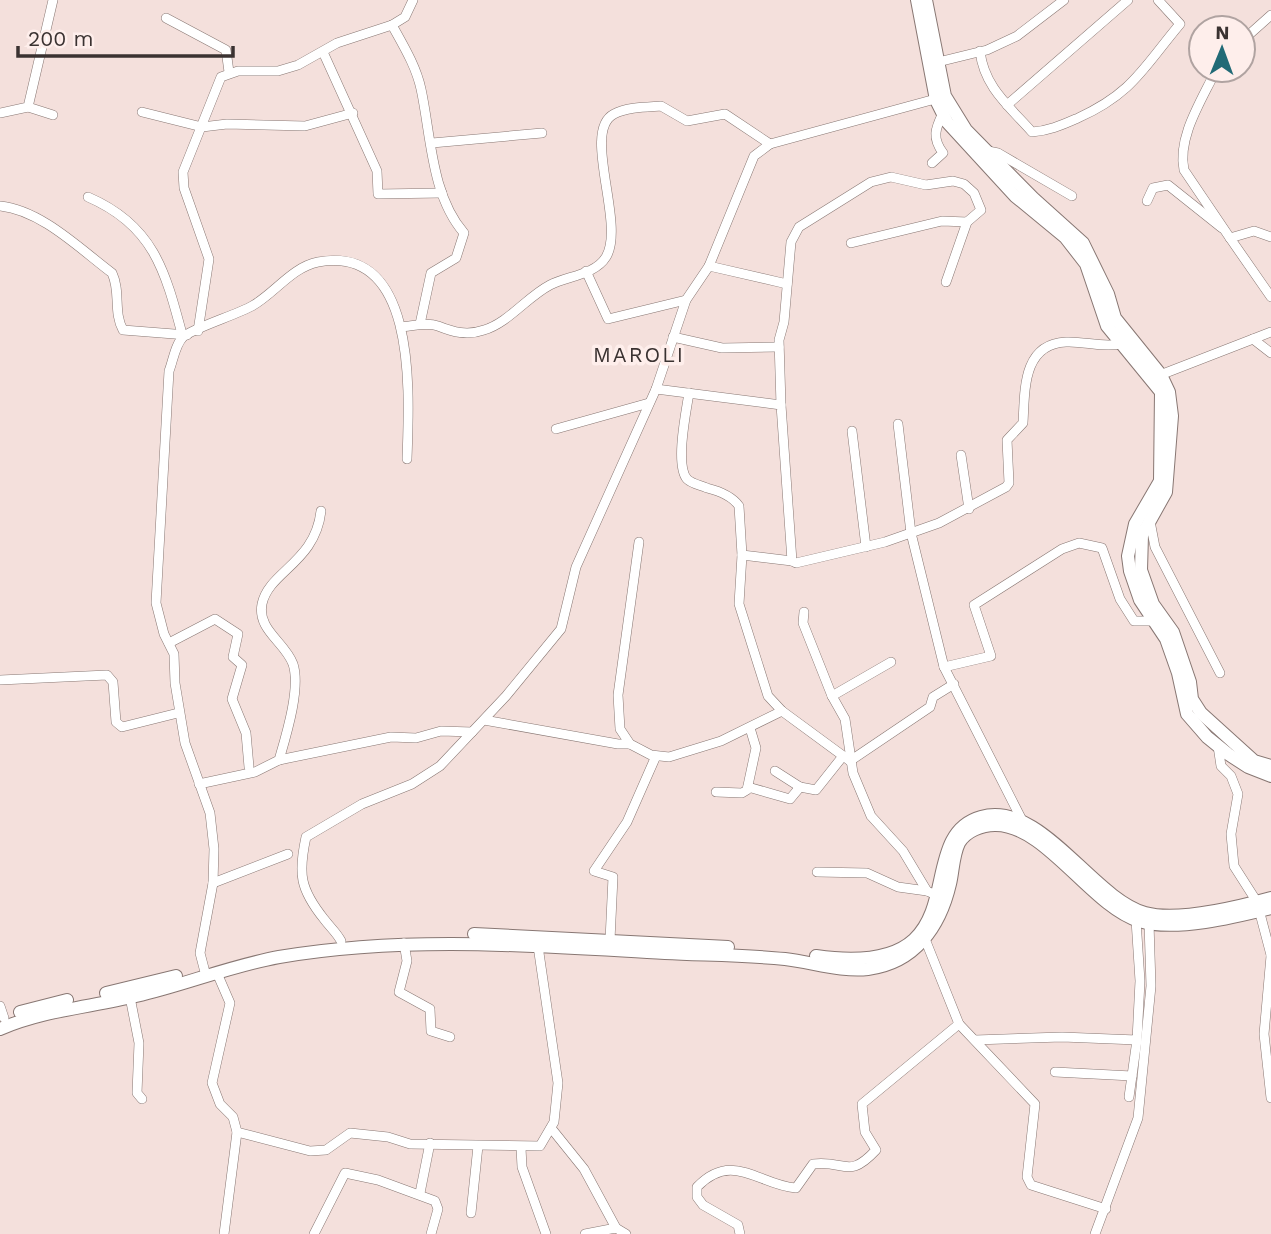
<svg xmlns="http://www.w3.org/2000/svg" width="1271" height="1234" font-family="'Work Sans',sans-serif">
  <rect width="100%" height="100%" fill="#f4e0dc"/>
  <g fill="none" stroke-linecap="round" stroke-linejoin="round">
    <defs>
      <g id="minor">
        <polyline points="166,18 226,50 229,72"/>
        <path d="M392,25C403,45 416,66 421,89C431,135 431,195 464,233L456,258L431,273L420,324"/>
        <polyline points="1243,40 1271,15"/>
        <path d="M980,51C984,87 1009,106 1032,132C1049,131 1062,125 1078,118C1133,93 1143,68 1180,24L1158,0"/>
        <polyline points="323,52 377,171 378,194 442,193"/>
        <polyline points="938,62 987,50 1017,36 1064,0"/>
        <path d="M1216,70C1202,100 1177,137 1184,170L1230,238"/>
        <polyline points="1007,105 1128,0"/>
        <polyline points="28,107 53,115"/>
        <polyline points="142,112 202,127 227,124 305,126 353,113"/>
        <polyline points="0,113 28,107 53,0"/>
        <polyline points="432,143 542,133"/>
        <polyline points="988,151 998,153 1072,196"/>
        <path d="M932,163L943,153C932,138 935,129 943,113"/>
        <path d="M88,197C153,225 165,270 182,334"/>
        <polyline points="1147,201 1153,188 1168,185 1222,228"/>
        <path d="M0,206C41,210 80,249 112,273C121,292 113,312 123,330L187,335"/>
        <polyline points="1271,237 1254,231 1230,238 1271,297"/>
        <polyline points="851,243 942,221 967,222"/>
        <polyline points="709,266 787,284"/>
        <polyline points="586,271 608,319 686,300"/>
        <path d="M401,327C413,326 427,322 438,326C453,332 467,336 484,330C508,323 527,297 550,285C567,276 595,275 606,257C626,224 581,131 614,114C627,107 647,107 661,106L687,121L725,114L770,144"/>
        <polyline points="198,331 209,259 184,188 183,172 221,77 238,71 278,71 298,65 337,43 392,25 405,17 413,0"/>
        <polyline points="673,337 722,348 779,347"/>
        <polyline points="1253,339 1271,332"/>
        <polyline points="1155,377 1253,339 1271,353"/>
        <path d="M656,389L781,405L792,561L796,563L885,542L939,523L1006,487L1009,483L1007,440L1023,423C1025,391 1022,344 1066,342C1085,341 1101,348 1121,344"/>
        <path d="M689,393C686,412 675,465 687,479C692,484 700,485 707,488C719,491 732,496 739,506L742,555"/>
        <polyline points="781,405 779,340 784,322 791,242 799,227 871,182 891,177 926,185 953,181 964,184 974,193 981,210 967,222 946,282"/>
        <polyline points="898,424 911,533 944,667 1024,824"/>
        <polyline points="556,429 649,403"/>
        <polyline points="852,431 866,547"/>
        <polyline points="961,455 969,509"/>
        <polyline points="1150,521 1155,547 1220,673"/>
        <polyline points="639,542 618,695 620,729 630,744 651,755 669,757 721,741 782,711"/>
        <polyline points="792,561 742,555 739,604 768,696 782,711 850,761 930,707 933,697 954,684"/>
        <polyline points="804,612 803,623 832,696 845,719 853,773 871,816 903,851 927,891 938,896"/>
        <polyline points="169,643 215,619 238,634 233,657 242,665 232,699 246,733 249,767"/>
        <polyline points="944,667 991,656 974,605 1062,549 1079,543 1102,548 1120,599 1134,621 1154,621"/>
        <polyline points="0,680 107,675 113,682 116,722 122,727 178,713"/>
        <polyline points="832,696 891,662"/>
        <polyline points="484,720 618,744 630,744"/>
        <polyline points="1218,746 1221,766 1231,776 1238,794 1231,834 1234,866 1257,902 1271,955"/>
        <polyline points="279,760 391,737 416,738 441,731 472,732"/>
        <polyline points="775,771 800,787"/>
        <path d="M199,784L255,772L279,760C286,736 301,688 293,664C285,642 257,630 262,604C269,571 315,563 321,511"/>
        <polyline points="748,787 790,799 800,787 816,790 843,756"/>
        <polyline points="716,792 742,793 747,790 756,748 750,728"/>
        <polyline points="817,872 867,873 898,887 927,891"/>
        <polyline points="213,883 288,854"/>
        <polyline points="925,939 959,1024 1035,1104 1027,1177 1031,1185 1106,1209"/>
        <polyline points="610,940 613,877 594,871 627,822 656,756"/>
        <path d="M341,941C337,933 330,927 324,919C300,889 298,874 306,837L362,804L412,784L440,766L506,696L561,629L576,567L656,389L686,300L709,266L754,156L770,144L939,98"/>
        <polyline points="404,943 407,961 399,992 430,1009 431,1031 450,1037"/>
        <polyline points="1271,956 1264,1034 1271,1098"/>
        <polyline points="217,973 230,1003 212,1083 220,1104 233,1117 237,1132 224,1234"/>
        <path d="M206,976L200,953L213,883L214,849L210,813L185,743L175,683L174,654L164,634L156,603L169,371C173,361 175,345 183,337C193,328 236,315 252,306C274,294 292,267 318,262C419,243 409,397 407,459"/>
        <polyline points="130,997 139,1043 137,1093 142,1099"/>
        <polyline points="0,1006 4,1018"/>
        <polyline points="975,1040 1062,1037 1137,1040 1140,981 1136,920"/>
        <polyline points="1055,1072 1132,1076"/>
        <polyline points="1129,1097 1137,1040"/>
        <polyline points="551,1128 584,1169 616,1228"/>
        <polyline points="237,1132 310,1151 326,1150 350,1133 388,1137 410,1144 540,1146 554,1122 558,1083 538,946"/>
        <polyline points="521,1148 522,1167 546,1234"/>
        <polyline points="420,1193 430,1143"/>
        <polyline points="471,1213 478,1146"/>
        <polyline points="314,1234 345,1173 378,1180 435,1201 438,1209 431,1234"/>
        <polyline points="585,1234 616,1228 626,1234"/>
        <path d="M740,1234L738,1225L703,1205L697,1197V1187C732,1150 759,1185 796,1188L813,1164C846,1160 848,1180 876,1150L865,1132L862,1104L959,1024"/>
        <polyline points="1095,1234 1138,1118 1151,986 1149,923"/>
      </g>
      <g id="highway">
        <polyline points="917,0 936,100 947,122 1015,196 1065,237 1086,264 1107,326 1161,392 1160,481 1135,524 1128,556 1130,571 1140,600 1166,639 1178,673 1187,714 1207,737 1228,754 1248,767 1271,776"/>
        <polyline points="926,0 945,96 966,130 1033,198 1083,243 1108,294 1115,318 1161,375 1169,392 1172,416 1166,492 1142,535 1141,570 1153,604 1173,632 1190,682 1192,699 1201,713 1254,761 1271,766"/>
        <polyline points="474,934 728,947"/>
        <path d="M816,956C987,980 906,838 981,817C1041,800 1092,898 1145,913C1178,922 1238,907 1271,898"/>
        <polyline points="106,993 176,976"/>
        <polyline points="20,1012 67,1000"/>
        <path d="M0,1029C44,1010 91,1007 136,996C184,985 230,966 279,957C408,935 536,946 665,953C705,955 745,955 785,959C812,962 841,972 868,969C915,963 940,927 950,884C953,872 953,855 959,843C966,831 982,825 995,825C1045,824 1091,906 1139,921C1175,932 1235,917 1271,908"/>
      </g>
    </defs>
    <!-- minor casing -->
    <use href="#minor" stroke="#887773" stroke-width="10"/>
    <!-- highway casing -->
    <use href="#highway" stroke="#887773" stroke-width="14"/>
    <!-- minor -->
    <use href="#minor" stroke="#fff" stroke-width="9"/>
    <!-- highway -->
    <use href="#highway" stroke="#fff" stroke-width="12"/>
  </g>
  <g text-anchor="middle" stroke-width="7" stroke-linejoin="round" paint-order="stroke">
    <!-- neighbourhood labels -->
    <g font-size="21" letter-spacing="2" fill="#3a3231" stroke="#feeeeb">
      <text x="639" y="362">MAROLI</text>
    </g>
  </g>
  <!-- north arrow -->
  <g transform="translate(1222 49) rotate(1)"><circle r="33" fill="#feeeeb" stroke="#b0a3a1" stroke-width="2"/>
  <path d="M0-5L12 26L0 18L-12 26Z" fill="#216a76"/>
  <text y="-10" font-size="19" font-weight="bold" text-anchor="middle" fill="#3a3231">N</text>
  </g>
  <!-- scale -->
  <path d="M18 46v10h215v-10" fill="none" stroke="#3a3231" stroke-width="3.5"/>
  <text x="28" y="46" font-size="21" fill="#3a3231" stroke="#feeeeb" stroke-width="5" paint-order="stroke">200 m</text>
</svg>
